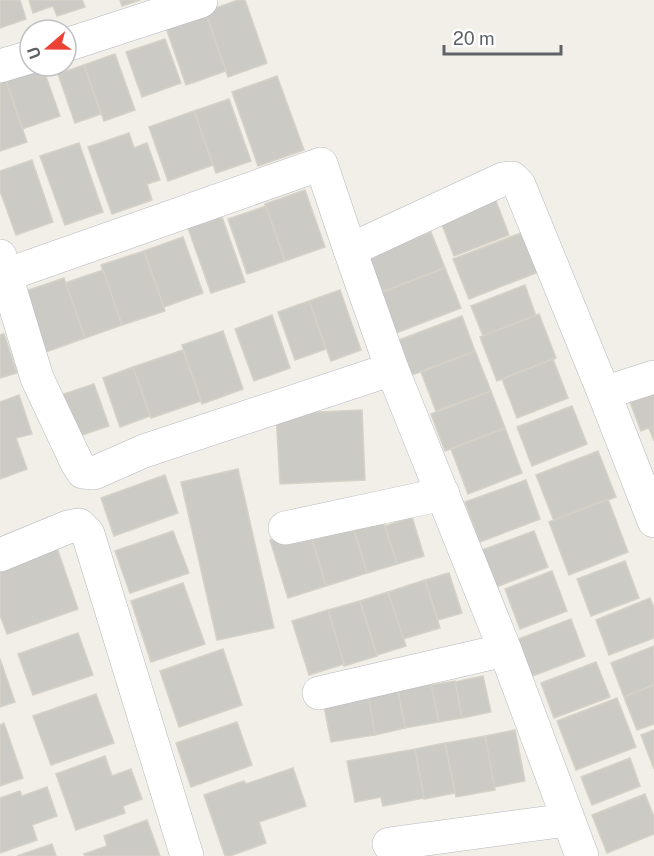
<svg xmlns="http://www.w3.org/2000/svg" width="654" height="856" font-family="'Public Sans',sans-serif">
  <rect width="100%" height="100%" fill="#f1efe8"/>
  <!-- building -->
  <g fill="#cccac5" stroke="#d6d1c6" stroke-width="1.5">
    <polygon points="0,0 20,0 26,19 0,28"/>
    <polygon points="29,0 82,0 85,7 57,16 53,6 33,13"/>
    <polygon points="120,0 140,0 122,6"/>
    <polygon points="238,0 245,0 267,63 228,77 205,12"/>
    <polygon points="206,14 226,71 186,85 166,28"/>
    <polygon points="165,39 181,83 142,97 126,52"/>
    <polygon points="115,54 135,110 104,121 84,65"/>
    <polygon points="84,65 101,114 75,123 58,74"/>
    <polygon points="43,68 60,116 22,129 6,81"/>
    <polygon points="277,76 304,150 258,166 232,92"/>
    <polygon points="6,81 27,142 0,151 0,83"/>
    <polygon points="229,99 251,161 216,173 194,111"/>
    <polygon points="194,111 213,165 168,181 149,127"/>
    <polygon points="129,133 134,148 147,143 160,180 147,184 152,200 112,214 88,147"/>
    <polygon points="79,143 103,212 65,225 40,156"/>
    <polygon points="32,160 53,222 16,235 0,191 0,171"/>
    <polygon points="305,190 325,247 285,261 265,204"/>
    <polygon points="493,193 509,235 454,256 438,214"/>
    <polygon points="266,206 285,261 247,274 228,219"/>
    <polygon points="222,217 245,282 211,293 188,228"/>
    <polygon points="526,231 541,271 469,299 453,259"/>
    <polygon points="431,232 445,268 379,293 365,257"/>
    <polygon points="183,237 203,293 164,307 144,251"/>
    <polygon points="144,251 165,311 122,325 101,265"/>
    <polygon points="445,268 461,308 396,333 380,293"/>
    <polygon points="103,270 122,325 85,338 65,283"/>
    <polygon points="64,278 85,338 46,352 26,291"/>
    <polygon points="525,285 536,316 483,336 471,306"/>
    <polygon points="340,290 361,350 331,361 309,301"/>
    <polygon points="309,301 326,349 295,360 278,312"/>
    <polygon points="539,314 556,358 497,381 480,337"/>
    <polygon points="272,315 290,368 254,381 235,329"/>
    <polygon points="462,316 475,351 412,375 399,340"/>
    <polygon points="223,331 243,389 202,404 182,345"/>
    <polygon points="4,334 17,373 0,378 0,335"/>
    <polygon points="183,350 201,401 151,418 133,367"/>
    <polygon points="475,351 491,391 436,411 421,372"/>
    <polygon points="553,359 568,398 517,418 502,379"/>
    <polygon points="133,367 150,416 120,427 103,378"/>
    <polygon points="94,384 109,426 76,437 61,395"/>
    <polygon points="491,391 505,428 445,451 431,414"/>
    <polygon points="654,394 654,426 641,431 630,402"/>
    <polygon points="19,395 32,434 16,438 27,469 0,479 0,402"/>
    <polygon points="572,406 587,444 532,466 517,427"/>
    <polygon points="362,410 365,480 280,484 276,414"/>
    <polygon points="654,426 654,441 649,428"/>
    <polygon points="505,428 522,473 468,494 451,449"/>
    <polygon points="598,451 616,497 554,521 536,475"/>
    <polygon points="238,469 274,628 217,640 181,482"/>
    <polygon points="165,475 178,513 114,536 101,498"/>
    <polygon points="526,480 540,519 480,542 465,502"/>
    <polygon points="608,499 628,552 569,575 549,522"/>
    <polygon points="412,517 424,556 397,564 385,526"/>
    <polygon points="382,518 397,564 367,573 353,527"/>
    <polygon points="353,527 367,573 326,586 312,540"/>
    <polygon points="309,529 326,586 288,598 270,540"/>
    <polygon points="173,531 189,573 130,593 115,551"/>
    <polygon points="534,531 548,567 496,587 482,550"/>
    <polygon points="55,542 78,609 7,634 0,615 0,561"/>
    <polygon points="625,561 639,598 591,616 577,579"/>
    <polygon points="552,571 567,611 520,629 505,589"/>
    <polygon points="449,573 462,613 438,620 425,580"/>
    <polygon points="425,580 440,628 403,639 388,592"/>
    <polygon points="183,583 205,644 151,662 131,601"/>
    <polygon points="388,592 406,646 377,655 360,601"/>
    <polygon points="650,598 654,608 654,638 609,655 596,620"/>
    <polygon points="360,601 377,656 344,666 328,610"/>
    <polygon points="328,610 344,664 309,675 292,621"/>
    <polygon points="571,619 585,656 530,677 516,640"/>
    <polygon points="78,633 93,675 33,695 18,654"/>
    <polygon points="654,646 654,685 624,697 611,663"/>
    <polygon points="223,649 242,705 179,727 160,671"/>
    <polygon points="0,659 15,702 0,707"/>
    <polygon points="596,662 610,697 554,718 541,683"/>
    <polygon points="483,676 491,712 462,718 455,682"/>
    <polygon points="455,681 462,718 439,722 431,685"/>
    <polygon points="431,684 439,722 405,728 398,691"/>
    <polygon points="654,685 654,724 637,730 624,697"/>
    <polygon points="397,686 405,728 375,735 367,691"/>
    <polygon points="368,692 375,735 331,742 323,701"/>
    <polygon points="96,694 114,743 51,765 33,716"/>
    <polygon points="617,698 636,747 576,770 557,721"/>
    <polygon points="237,722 252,765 191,787 176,743"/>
    <polygon points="4,723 23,778 0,786 0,725"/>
    <polygon points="515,730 525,781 494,787 485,736"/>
    <polygon points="654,730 654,769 641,735"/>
    <polygon points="485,736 495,790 456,797 445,743"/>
    <polygon points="445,743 455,793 424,799 415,749"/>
    <polygon points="415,749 424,798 383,806 381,797 355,802 347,761"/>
    <polygon points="105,756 112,776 131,769 142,799 123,806 125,813 76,830 56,774"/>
    <polygon points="630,758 640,786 592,805 581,777"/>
    <polygon points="293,768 306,806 259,822 266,843 230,856 225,856 204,795 244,781 246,784"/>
    <polygon points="47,787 57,816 32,825 37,840 0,853 0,798 20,791 22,796"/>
    <polygon points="645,794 654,817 654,834 607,853 592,815"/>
    <polygon points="147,820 160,856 85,856 84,854 107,846 104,836"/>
    <polygon points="52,844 56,856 17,856"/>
  </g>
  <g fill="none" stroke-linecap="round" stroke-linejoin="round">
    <defs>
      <g id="minor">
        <polyline points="66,45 201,1"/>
        <polyline points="0,66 30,57"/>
        <polyline points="0,256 37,378 77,463 83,472 94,473 144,451 392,369"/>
        <polyline points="6,275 321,164 350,250"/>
        <polyline points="604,393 654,377"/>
        <polyline points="285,528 443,494"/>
        <polyline points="0,555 68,527 79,525 88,534 187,856"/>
        <polyline points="319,693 505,650"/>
        <polyline points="389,844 567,820"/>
        <polyline points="582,856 505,650 392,369 350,250 503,179 512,178 519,185 604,393 654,521"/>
      </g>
    </defs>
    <!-- minor casing -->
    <use href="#minor" stroke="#b5b8bc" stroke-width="34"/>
    <!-- minor -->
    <use href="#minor" stroke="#fff" stroke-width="33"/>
  </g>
  <!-- north arrow -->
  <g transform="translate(48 48) rotate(250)"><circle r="28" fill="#ffffff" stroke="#bfc1c3" stroke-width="1.5"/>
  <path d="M0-4.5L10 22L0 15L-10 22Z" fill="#ea4335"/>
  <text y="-9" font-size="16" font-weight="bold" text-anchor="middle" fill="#5f6368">U</text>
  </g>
  <!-- scale -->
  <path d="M444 45v9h117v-9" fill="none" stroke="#5f6368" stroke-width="3"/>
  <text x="453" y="45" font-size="18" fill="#5f6368" stroke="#ffffff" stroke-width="4.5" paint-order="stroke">20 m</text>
</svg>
